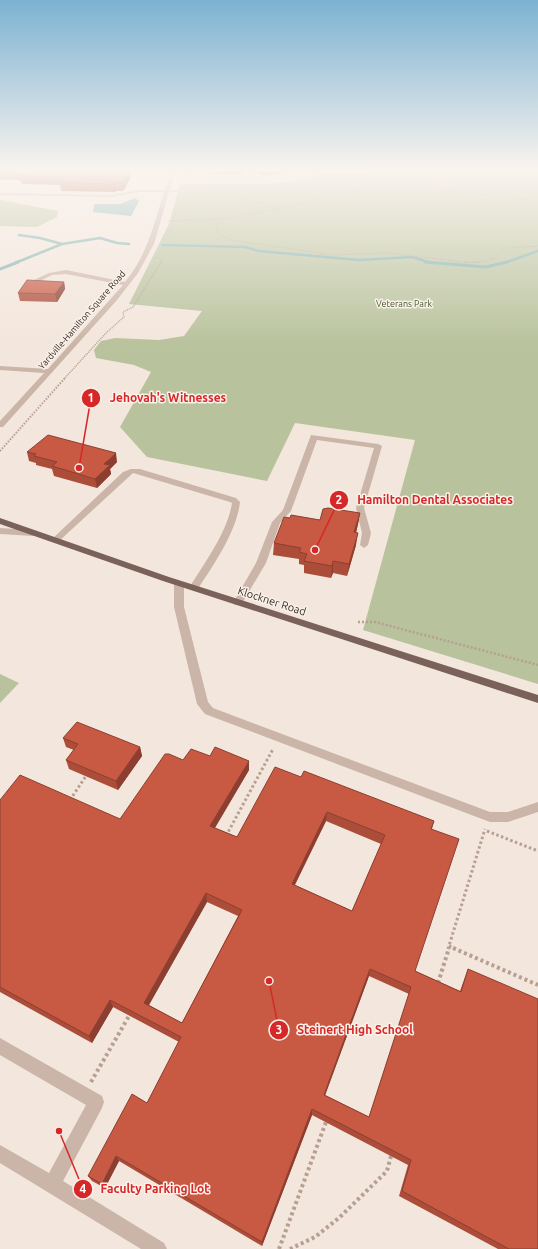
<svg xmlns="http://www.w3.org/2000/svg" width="538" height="1249" font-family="Ubuntu,sans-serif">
  <rect width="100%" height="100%" fill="#f3e6dc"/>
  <!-- green -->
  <g fill="#b8c29c">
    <polygon points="410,171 538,171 538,684 363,630 415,440 295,423 267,481 147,457 120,427 151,372 134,365 96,358 94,350 101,341 115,338 159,340 184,336 202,311 129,304 169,224 180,184 261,184 280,183 320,175"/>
    <polygon points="0,200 58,211 57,217 37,227 0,226"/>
    <polygon points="0,674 19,683 0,703"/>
  </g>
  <!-- water -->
  <polygon fill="#7ab0af" points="135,198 139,201 131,216 93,212 94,205 95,204 120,204"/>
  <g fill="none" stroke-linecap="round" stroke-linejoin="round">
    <!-- stream-far1 -->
    <g stroke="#7ab0af" stroke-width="2.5">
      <polyline points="19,235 40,238 62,244 100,238 117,243 129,244"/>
      <polyline points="162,245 245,247 259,251 359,260 412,257 431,263"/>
      <polyline points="15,263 62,244"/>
      <polyline points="504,263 538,251"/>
    </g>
    <!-- stream -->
    <g stroke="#7ab0af" stroke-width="3">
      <polyline points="425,262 486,267 507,262"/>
      <polyline points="0,269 18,262"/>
    </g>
    <!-- path-far5 -->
    <g stroke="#b79f92" stroke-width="1" stroke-dasharray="1 1" stroke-linecap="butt">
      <polyline points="380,171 392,186"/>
      <polyline points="184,182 186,171"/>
      <polyline points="215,197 247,199 277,208"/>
      <polyline points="216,219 216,228 219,235 231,240 333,255 386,253 472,263"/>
      <path d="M168,221C193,220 219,220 244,216C298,206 349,187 405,186L538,201"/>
      <polyline points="173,221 180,200"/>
      <polyline points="155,257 162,260 161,263"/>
      <polyline points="475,263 495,258 506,248 538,246"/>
    </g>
    <!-- path-far4 -->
    <g stroke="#b79f92" stroke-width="1.5" stroke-dasharray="1 1" stroke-linecap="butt">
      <polyline points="464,262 479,262"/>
      <polyline points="64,379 106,333 124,317 123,312 133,307 161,262"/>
    </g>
    <!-- path-far3 -->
    <polyline stroke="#b79f92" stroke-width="2" stroke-dasharray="1.5 1.5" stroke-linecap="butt" points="0,451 65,378"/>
    <!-- path-far2 -->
    <polyline stroke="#b79f92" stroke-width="2.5" stroke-dasharray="2 2" stroke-linecap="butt" points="358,622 375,622 538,665"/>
    <!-- path-far1 -->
    <g stroke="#b79f92" stroke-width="3" stroke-dasharray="2.5 2.5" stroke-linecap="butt">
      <polyline points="70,800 86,776"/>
      <polyline points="487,831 538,851"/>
      <polyline points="226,836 273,749"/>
      <polyline points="449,946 456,949"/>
      <polyline points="448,949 485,829"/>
    </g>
    <!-- path -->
    <g stroke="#b79f92" stroke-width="4" stroke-dasharray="3 3" stroke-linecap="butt">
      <polyline points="453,948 538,985"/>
      <polyline points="438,983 449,948"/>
      <polyline points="91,1082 129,1016"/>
      <polyline points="279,1249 326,1122"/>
      <polyline points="290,1249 315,1237 340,1217 387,1171 391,1156"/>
    </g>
    <!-- minor -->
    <g fill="#cbb5a8" fill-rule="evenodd">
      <path d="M171,171H175L170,190H199L209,193L207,194L199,192H169L154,244L138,273L117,300L3,427H0V421L44,373L0,370V366L48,369L123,285L66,274L52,275L36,283L33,281L34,280L49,273L66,270L125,282C147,255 154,225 164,192H138L112,197L0,195V193L112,195L138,190H165Z"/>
      <polygon points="311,435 378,444 382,446 364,508 371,533 368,545 364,548 360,545 362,533 356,508 374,448 317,440 291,511 280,523 266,563 241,605 235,605 233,603 256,563 272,522 283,510"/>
      <path d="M131,469H140L236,498L240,502C237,531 213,566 197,590L194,591L189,588C204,564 228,531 232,503L230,502L133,473L58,542H52L51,540L123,472Z"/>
      <polygon points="0,528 33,530 37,533 33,536 0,534"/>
      <polygon points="179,581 184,584 184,607 208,702 213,708 490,812 508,812 538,802 538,812 508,822 490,822 205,714 197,704 174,607 174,584"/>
      <polygon points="0,1038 102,1096 104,1102 102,1108 63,1181 164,1243 167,1249 141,1249 0,1163 0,1145 49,1173 86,1105 0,1055"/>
    </g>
    <!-- major -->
    <polygon fill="#7a6159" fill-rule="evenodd" points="0,518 169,577 538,695 538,703 163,581 0,524"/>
  </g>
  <!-- wall -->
  <g fill="#ac4d3a" fill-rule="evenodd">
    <polygon points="0,171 131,177 123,191 116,191 115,192 61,191 60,185 22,184 22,182 20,182 20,180 0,180"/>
    <polygon points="210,171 245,171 240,175 213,174"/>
    <polygon points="253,171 289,171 267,176 261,175"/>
    <polygon points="64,282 65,289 57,302 20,301 18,293"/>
    <polygon points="27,452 117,462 110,469 111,474 97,488 54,476 52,469 36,465 36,463 29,461"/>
    <polygon points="360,513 358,524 356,533 356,545 347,576 333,573 331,578 304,573 304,565 299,564 299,559 273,555 274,543 290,518 320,520"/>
    <polygon points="63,738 140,747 142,756 118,790 69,769 66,760 74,750 66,747"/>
    <path d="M210,756L249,770L215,828L237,837L301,777L434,821L432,829L415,971L460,991L465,977L468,969L538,1249H498L399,1196L408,1165L312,1115L262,1246L119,1161L105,1188L92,1181L88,1176L147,1103L179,1042L113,1007L92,1043L0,992V800L120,819L183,760ZM326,821L381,844L352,911L295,885ZM207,902L238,916L182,1023L149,1005ZM369,976L409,994L369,1117L325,1095Z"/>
  </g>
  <!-- shaded-wall -->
  <g fill="#8c3f30">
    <polygon points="125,171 130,171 131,177 123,191 122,183"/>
    <polygon points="240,171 245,171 240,175"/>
    <polygon points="267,171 289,171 267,176"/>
    <polygon points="115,182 116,191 115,192 114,184"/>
    <polygon points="64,282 65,289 57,302 55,294"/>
    <polygon points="116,453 117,462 110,469 111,474 97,488 95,479 104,464"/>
    <polygon points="360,513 358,524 353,544 354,532"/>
    <polygon points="358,533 356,545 347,576 349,564"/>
    <polygon points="333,561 333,573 331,578 332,566"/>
    <polygon points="140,747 142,756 118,790 116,781"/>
    <polygon points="249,761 249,770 211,834 210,826"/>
    <polygon points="327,812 326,821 291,892 292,884"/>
    <polygon points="206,893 207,902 146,1010 144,1003"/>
    <polygon points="370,969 369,976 323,1101 324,1095"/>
    <polygon points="110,1000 113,1007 92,1043 89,1036"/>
    <polygon points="312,1109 312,1115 262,1246 262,1242"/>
    <polygon points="116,1156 119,1161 105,1188 102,1184"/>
  </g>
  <!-- building -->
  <g fill="#c85a44" stroke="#8c3f30" fill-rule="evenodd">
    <polygon points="0,171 129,171 122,183 115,182 114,184 60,183 64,177 21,176 22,174 18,174 20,172 0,172"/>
    <polygon points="27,280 64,282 55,294 18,293"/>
    <polygon points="48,435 116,453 104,464 110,465 95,479 52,466 57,462 34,456 36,454 27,452"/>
    <polygon points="328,508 360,513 354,532 358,533 349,564 333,561 332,566 304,561 307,554 299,552 301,548 274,543 284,517 290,518 291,515 320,520 323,509"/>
    <polygon points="77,722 140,747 116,781 66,760 78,744 63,738"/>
    <path d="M215,747L249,761L210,826L237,837L275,767L301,777L304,771L434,821L431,829L459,839L415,971L461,992L468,969L538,999V1249H509L402,1191L411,1160L312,1109L262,1242L116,1156L102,1184L88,1176L132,1094L147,1103L181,1037L110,1000L89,1036L0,987V800L20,775L120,819L165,754H169L183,760L191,749L210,756ZM327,812L385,835L352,911L292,884ZM206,893L242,910L182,1023L144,1003ZM370,969L411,987L369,1117L324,1095Z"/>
  </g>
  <!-- sky -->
  <linearGradient id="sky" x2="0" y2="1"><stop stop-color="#7cb2d1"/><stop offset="0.49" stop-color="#faf4ef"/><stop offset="1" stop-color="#faf4ef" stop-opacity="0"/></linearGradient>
  <rect width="538" height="346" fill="url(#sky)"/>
  <g text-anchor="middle" stroke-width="3" stroke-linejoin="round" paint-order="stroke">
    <!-- far-park labels -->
    <g font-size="9" fill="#4a562b" stroke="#faf1e9">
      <text x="404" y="307">Veterans Park</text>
    </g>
    <!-- far-street labels -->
    <g font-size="9" fill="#382c28" stroke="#faf1e9">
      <text transform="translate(82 320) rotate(-49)" y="3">Yardville-Hamilton Square Road</text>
    </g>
    <!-- street labels -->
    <g font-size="11" fill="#382c28" stroke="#faf1e9">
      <text transform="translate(272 601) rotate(18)" y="4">Klockner Road</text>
    </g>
  </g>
  <!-- callouts -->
  <path fill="none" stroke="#d62828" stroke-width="1.5" d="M79 468L91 398M315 550L339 500M269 981L279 1030M59 1131L83 1189"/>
  <g fill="#d62828" stroke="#faf1e9" stroke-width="1.5">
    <circle cx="79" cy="468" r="4"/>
    <circle cx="315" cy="550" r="4"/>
    <circle cx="269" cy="981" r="4"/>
    <circle cx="59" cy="1131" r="4"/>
    <circle cx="91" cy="398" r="10"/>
    <circle cx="339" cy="500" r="10"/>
    <circle cx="279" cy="1030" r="10"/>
    <circle cx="83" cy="1189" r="10"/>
  </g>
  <g font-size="12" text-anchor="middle" font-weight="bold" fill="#fff">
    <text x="91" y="402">1</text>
    <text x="339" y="504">2</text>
    <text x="279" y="1034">3</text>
    <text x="83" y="1193">4</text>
  </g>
  <g font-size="12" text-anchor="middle" font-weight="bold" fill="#d62828" stroke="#faf1e9" stroke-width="3" stroke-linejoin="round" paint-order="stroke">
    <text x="168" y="402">Jehovah's Witnesses</text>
    <text x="435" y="504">Hamilton Dental Associates</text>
    <text x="355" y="1034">Steinert High School</text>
    <text x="155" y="1193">Faculty Parking Lot</text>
  </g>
</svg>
